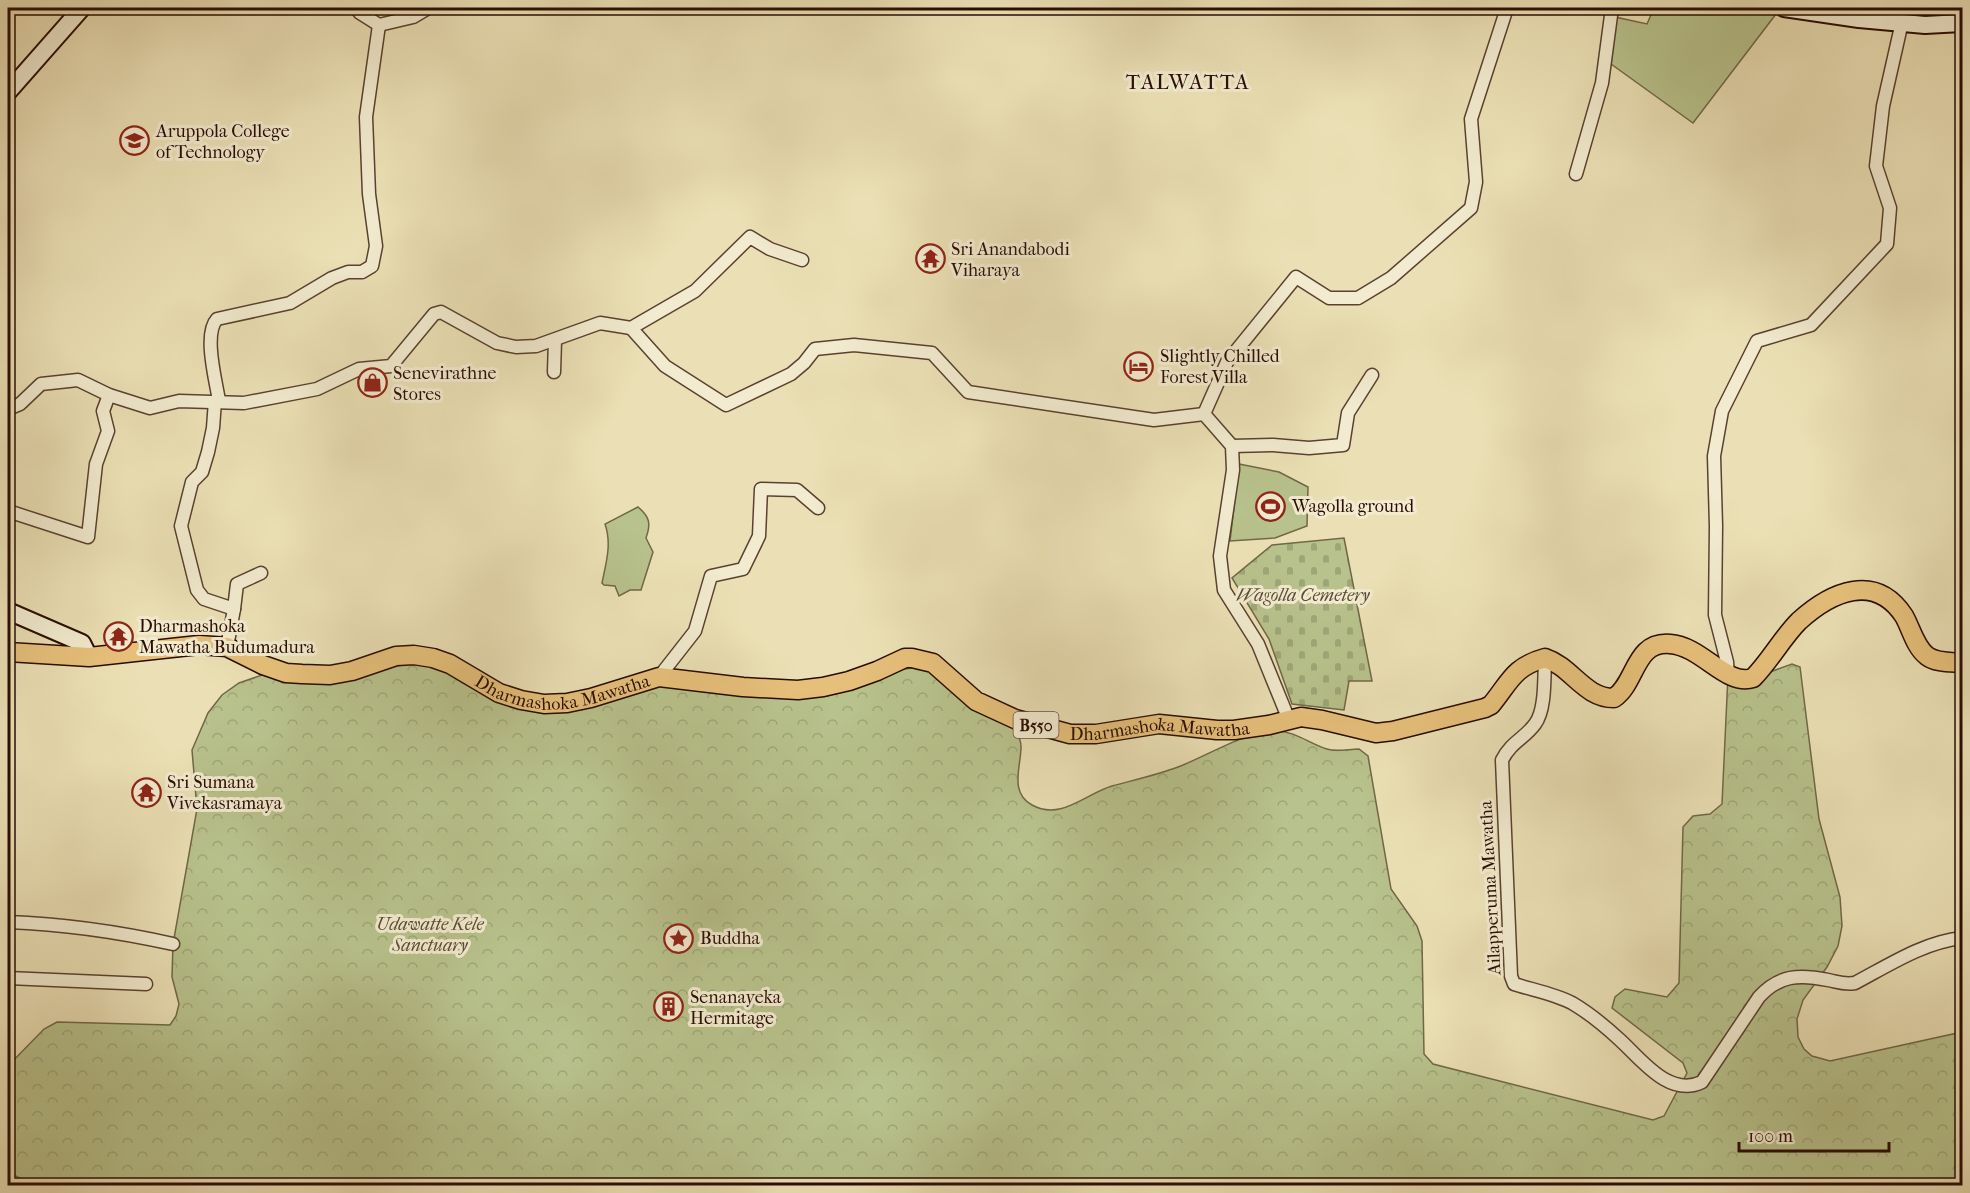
<svg xmlns="http://www.w3.org/2000/svg" width="1970" height="1193" font-family="'IM FELL French Canon',serif">
  <defs>
    <pattern id="forest-crowns" width="20" height="18" patternUnits="userSpaceOnUse" patternTransform="scale(1.5)"><rect width="20" height="18" fill="#b8c28c"/><path d="M2 6a3 3 0 1 1 6 0M12 15a3 3 0 1 1 6 0" fill="none" stroke="#9ea677"/></pattern>
    <pattern id="cemetery-stones" width="16" height="16" patternUnits="userSpaceOnUse" patternTransform="scale(1.5)"><rect width="16" height="16" fill="#b8c28c"/><path d="M2 7V4a2 2 0 0 1 4 0v3zM10 15v-3a2 2 0 0 1 4 0v3z" fill="#9ea677"/></pattern>
  </defs>
  <rect width="100%" height="100%" fill="#ebe0b5"/>
  <filter id="stains"><feTurbulence type="fractalNoise" baseFrequency=".00333" numOctaves="4"/><feColorMatrix values="0 0 0 0 .2 0 0 0 0 .09 0 0 0 0 .02 0 0 0 .5 -.17"/></filter>
  <radialGradient id="worn" r=".72"><stop offset=".6" stop-color="#630" stop-opacity="0"/><stop offset="1" stop-color="#630" stop-opacity=".3"/></radialGradient>
  <!-- grass -->
  <g fill="#b8c28c" stroke="#706748" stroke-width="1.5">
    <polygon points="1654,8 1730,8 1776,14 1693,123 1611,64 1615,17 1647,24"/>
    <polygon points="1239,464 1279,472 1308,487 1307,526 1275,538 1230,541"/>
    <path d="M638,507C650,517 651,524 646,538L653,552L641,590H630L619,596L615,586L604,585L602,583C606,563 612,544 605,524Z"/>
  </g>
  <!-- forest -->
  <path fill="url(#forest-crowns)" stroke="#706748" stroke-width="1.5" d="M413,663H429L521,700L678,682L830,694L904,669L922,667L936,672L1009,723C1016,730 1021,737 1021,747C1021,767 1009,792 1032,805C1061,821 1085,794 1112,786C1134,780 1157,775 1178,767C1205,757 1248,730 1276,731C1295,731 1310,744 1327,749C1336,752 1349,749 1359,749L1368,756L1391,889L1417,926L1422,941L1424,1054L1433,1064L1653,1120L1664,1116L1687,1073L1683,1063L1612,1008L1615,997L1625,989L1667,997L1679,983L1683,827L1693,816L1710,814L1722,804L1728,675L1745,681L1792,664L1800,667L1819,819L1840,897L1842,926L1838,946L1827,967L1803,1000L1797,1019L1798,1037L1804,1049L1812,1056L1830,1061L1962,1032V1185L35,1186L8,1172V1066L44,1029L57,1022L170,1025L176,1016L179,1004L172,977L173,944L197,809L192,750L208,713L222,695L239,683L262,675L287,677L345,676Z"/>
  <!-- cemetery -->
  <polygon fill="url(#cemetery-stones)" stroke="#706748" stroke-width="1.5" points="1344,538 1372,681 1349,681 1344,710 1292,704 1269,639 1232,578 1272,545"/>
  <g fill="none" stroke-linecap="round" stroke-linejoin="round">
    <defs>
      <g id="street">
        <polyline points="356,8 360,13 379,25 413,17 428,8"/>
        <polyline points="1576,174 1602,83 1612,8"/>
        <polyline points="631,328 665,366 726,405 791,374 804,363 815,349 854,345 932,353 968,392 1154,420 1204,414"/>
        <polyline points="554,372 555,340"/>
        <polyline points="215,401 213,428 208,452 202,472 192,482 181,526 197,590 204,599 234,609 227,647"/>
        <path d="M219,401C216,381 203,334 217,319L290,303L332,278L348,272H362L372,266L376,246L369,194L366,117L379,25"/>
        <polyline points="8,409 20,404 41,384 78,380 109,395 150,408 179,401 244,403 317,389 359,369 391,366 434,314 441,312 497,343 516,347 536,346 600,323 631,328 695,291 750,237 770,249 802,260"/>
        <polyline points="1232,446 1273,445 1309,448 1343,445 1348,413 1372,375"/>
        <polyline points="8,511 88,537 96,464 108,431 103,411 109,395"/>
        <polyline points="234,609 237,584 261,573"/>
        <path d="M1545,658C1544,676 1546,710 1535,724C1524,739 1512,741 1502,760L1511,976L1514,984C1533,990 1555,994 1572,1003C1589,1013 1606,1027 1620,1040C1641,1059 1669,1098 1702,1082L1759,997C1779,975 1799,974 1828,980C1838,982 1844,985 1855,983C1889,965 1924,942 1962,938"/>
        <polyline points="1728,675 1727,662 1715,615 1716,526 1714,456 1722,411 1757,341 1811,325 1887,244 1890,208 1876,166 1883,106 1902,22"/>
        <polyline points="659,677 695,631 711,576 743,569 759,536 761,489 797,490 818,508"/>
        <polyline points="1289,720 1258,644 1224,590 1220,556 1233,470 1232,446 1204,414 1227,362 1296,277 1329,298 1358,298 1391,278 1471,208 1476,182 1471,119 1507,8"/>
        <path d="M8,922C63,924 119,932 173,944"/>
        <polyline points="8,978 146,984"/>
      </g>
      <g id="secondary">
        <polyline points="1784,8 1859,19 1925,25 1962,23"/>
        <polyline points="8,92 82,8"/>
        <polyline points="8,611 82,643 89,657"/>
      </g>
      <g id="primary">
        <path id="s1" d="M8,652L89,657L199,645L227,647L263,665L286,673L302,674L330,675L352,671L396,656L414,655L433,658L450,664L499,693L521,700L544,704L567,703L591,698L659,677L743,687L798,690L823,687L849,681L877,671L905,658H912L933,663L976,701L1015,719L1070,734H1096L1159,724L1217,730H1234L1269,725L1301,717L1322,720L1376,733L1393,731L1485,708L1491,705C1510,682 1513,667 1545,658C1572,667 1584,698 1614,698C1637,682 1634,641 1670,644C1702,646 1726,687 1753,678C1770,661 1782,638 1799,621C1831,592 1875,572 1904,616C1911,628 1915,647 1927,656C1936,663 1952,662 1962,663"/>
      </g>
    </defs>
    <!-- street casing -->
    <use href="#street" stroke="#5a4130" stroke-width="15"/>
    <!-- secondary casing -->
    <use href="#secondary" stroke="#290c03" stroke-width="20"/>
    <!-- primary casing -->
    <use href="#primary" stroke="#290c03" stroke-width="21"/>
    <!-- street -->
    <use href="#street" stroke="#f2ebcf" stroke-width="12"/>
    <!-- secondary -->
    <use href="#secondary" stroke="#f2ebcf" stroke-width="16"/>
    <!-- primary -->
    <use href="#primary" stroke="#e6c07a" stroke-width="18"/>
  </g>
  <!-- icons -->
  <defs>
    <symbol id="university-ring" viewBox="-11 -11 22 22"><circle r="9.5" fill="#f2ebcf" stroke="#8f2418" stroke-width="1.5"/><path d="M0-5L7-2L0 1L-7-2ZM-4 1L0 2.5L4 1V4Q0 6-4 4Z" fill="#8f2418"/></symbol>
    <symbol id="temple-ring" viewBox="-11 -11 22 22"><circle r="9.5" fill="#f2ebcf" stroke="#8f2418" stroke-width="1.5"/><path d="M0-6L5-2H3V0L6.5 2.5H4V6H1.5V3h-3V6H-4V2.5H-6.5L-3 0V-2H-5Z" fill="#8f2418"/></symbol>
    <symbol id="hotel-ring" viewBox="-11 -11 22 22"><circle r="9.5" fill="#f2ebcf" stroke="#8f2418" stroke-width="1.5"/><path d="M-6-4.5h1.5V1H6V5H4.5V3h-9V5H-6ZM-4 0a1.8 1.8 0 1 1 3.6 0ZM.5 0V-2.5h3Q6-2.5 6 0Z" fill="#8f2418"/></symbol>
    <symbol id="shop-ring" viewBox="-11 -11 22 22"><circle r="9.5" fill="#f2ebcf" stroke="#8f2418" stroke-width="1.5"/><path d="M-5-2.5h2.3a2.7 3.5 0 0 1 5.4 0H5L5.5 6h-11ZM-1.5-2.5h3a1.5 2.3 0 0 0-3 0Z" fill="#8f2418"/></symbol>
    <symbol id="stadium-ring" viewBox="-11 -11 22 22"><circle r="9.5" fill="#f2ebcf" stroke="#8f2418" stroke-width="1.5"/><path d="M0-5a6.5 5 0 1 0 0 10a6.5 5 0 1 0 0-10ZM-3.5-1.8h7v3.6h-7Z" fill="#8f2418"/></symbol>
    <symbol id="sight-ring" viewBox="-11 -11 22 22"><circle r="9.5" fill="#f2ebcf" stroke="#8f2418" stroke-width="1.5"/><path d="M0-6L1.8-2.2L6-1.7L2.9 1.2L3.7 5.4L0 3.3L-3.7 5.4L-2.9 1.2L-6-1.7L-1.8-2.2Z" fill="#8f2418"/></symbol>
    <symbol id="building-ring" viewBox="-11 -11 22 22"><circle r="9.5" fill="#f2ebcf" stroke="#8f2418" stroke-width="1.5"/><path d="M-4-6H4V6H1V3H-1V6H-4ZM-2.5-4.3h1.7v1.8h-1.7ZM.8-4.3h1.7v1.8H.8ZM-2.5-1h1.7V.8h-1.7ZM.8-1h1.7V.8H.8Z" fill="#8f2418"/></symbol>
  </defs>
  <g fill-rule="evenodd">
    <use href="#university-ring" x="118" y="124" width="33" height="33"/>
    <use href="#temple-ring" x="914" y="242" width="33" height="33"/>
    <use href="#hotel-ring" x="1122" y="350" width="33" height="33"/>
    <use href="#shop-ring" x="356" y="366" width="33" height="33"/>
    <use href="#stadium-ring" x="1254" y="490" width="33" height="33"/>
    <use href="#temple-ring" x="102" y="620" width="33" height="33"/>
    <use href="#temple-ring" x="130" y="776" width="33" height="33"/>
    <use href="#sight-ring" x="662" y="922" width="33" height="33"/>
    <use href="#building-ring" x="652" y="990" width="33" height="33"/>
  </g>
  <g text-anchor="middle" stroke-width="6" stroke-linejoin="round" paint-order="stroke">
    <!-- shield labels -->
    <rect fill="#f2ebcf" stroke="#654f40" stroke-width="1.5" x="1013.5" y="712" width="45" height="26" rx="4.5"/>
    <g font-size="16" font-weight="bold" fill="#290c03">
      <text x="1036" y="731">B550</text>
    </g>
    <!-- poi labels -->
    <g font-size="18" fill="#290c03" stroke="#f2ebcf" text-anchor="start">
      <text x="156" y="137">Aruppola College<tspan x="156" dy="21">of Technology</tspan></text>
      <text x="951" y="255">Sri Anandabodi<tspan x="951" dy="21">Viharaya</tspan></text>
      <text x="1160" y="362">Slightly Chilled<tspan x="1160" dy="21">Forest Villa</tspan></text>
      <text x="393" y="379">Senevirathne<tspan x="393" dy="21">Stores</tspan></text>
      <text x="1292" y="512">Wagolla ground</text>
      <text x="139" y="632">Dharmashoka<tspan x="139" dy="21">Mawatha Budumadura</tspan></text>
      <text x="167" y="788">Sri Sumana<tspan x="167" dy="21">Vivekasramaya</tspan></text>
      <text x="700" y="944">Buddha</text>
      <text x="690" y="1003">Senanayeka<tspan x="690" dy="21">Hermitage</tspan></text>
    </g>
    <!-- park labels -->
    <g font-size="18" font-style="italic" fill="#5b4c33" stroke="#f2ebcf">
      <text x="1303" y="601">Wagolla Cemetery</text>
      <text x="430" y="930">Udawatte Kele<tspan x="430" dy="21">Sanctuary</tspan></text>
    </g>
    <!-- street labels -->
    <g font-size="18" fill="#290c03" stroke="#f2ebcf">
      <text dy="6" stroke="none"><textPath href="#s1" startOffset="574">Dharmashoka Mawatha</textPath></text>
      <text dy="6" stroke="none"><textPath href="#s1" startOffset="1203">Dharmashoka Mawatha</textPath></text>
      <text transform="translate(1490 888) rotate(-93)" y="6">Ailapperuma Mawatha</text>
    </g>
    <!-- quarter labels -->
    <g font-size="21" letter-spacing="1.5" fill="#290c03" stroke="#f2ebcf">
      <text x="1188" y="89">TALWATTA</text>
    </g>
  </g>
  <!-- margin -->
  <rect width="1970" height="1193" fill="none" stroke="#ebe0b5" stroke-width="30"/>
  <rect x="9" y="9" width="1952" height="1175" fill="none" stroke="#290c03" stroke-width="3"/>
  <rect x="15" y="15" width="1940" height="1163" fill="none" stroke="#290c03" stroke-width="1.5"/>
  <!-- scale -->
  <path d="M1739 1142v9h150v-9" fill="none" stroke="#290c03" stroke-width="3"/>
  <text x="1748" y="1142" font-size="18" fill="#290c03" stroke="#f2ebcf" stroke-width="4.5" paint-order="stroke">100 m</text>
  <rect width="100%" height="100%" filter="url(#stains)"/>
  <rect width="100%" height="100%" fill="url(#worn)"/>
</svg>
